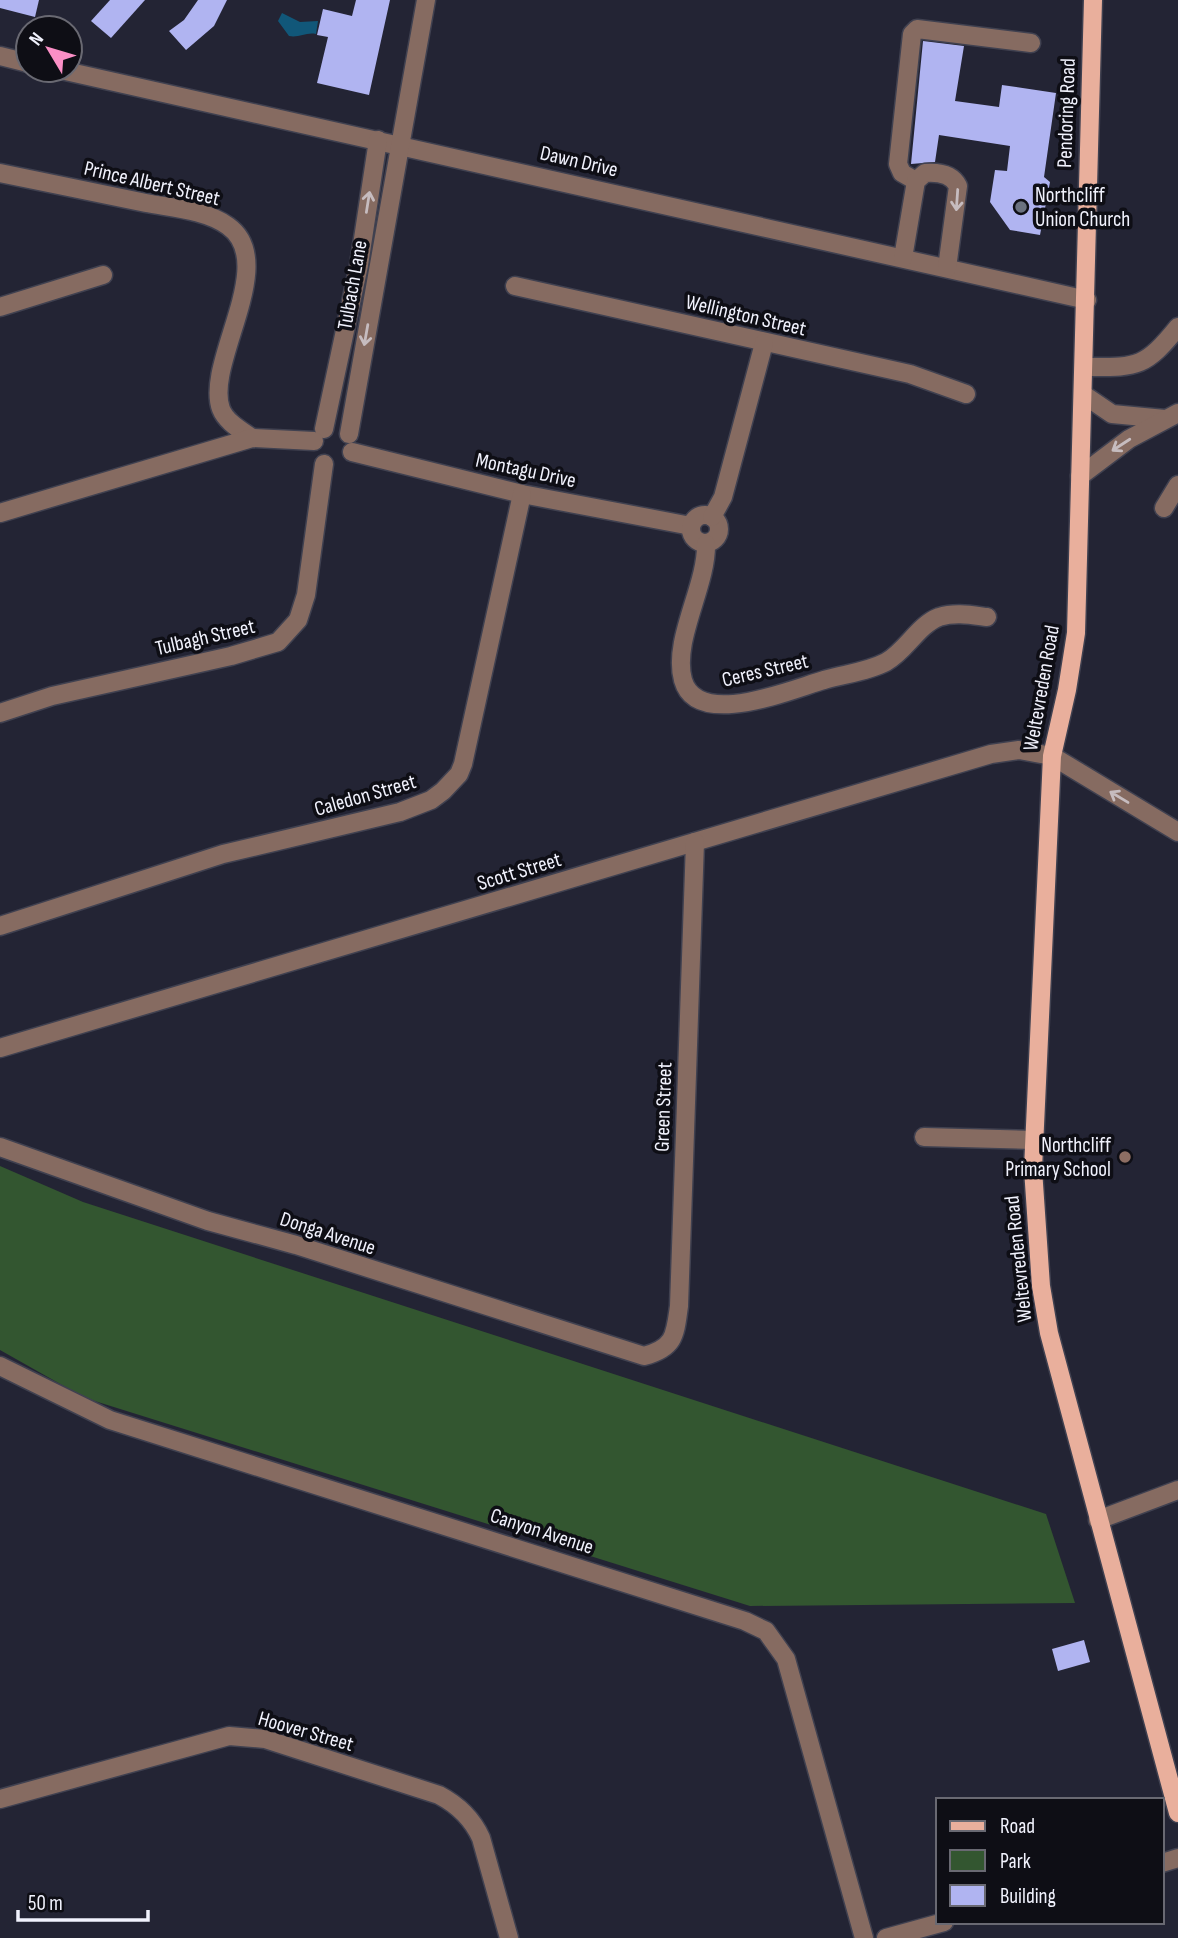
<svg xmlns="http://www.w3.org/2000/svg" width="1178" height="1938" font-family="'Sofia Sans Condensed',sans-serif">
  <rect width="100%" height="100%" fill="#232434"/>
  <!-- green -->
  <polygon fill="#335630" points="0,1166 83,1202 1046,1514 1075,1603 750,1606 85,1398 0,1350"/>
  <!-- water -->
  <path fill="#115779" d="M282,13L300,22L318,21L316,34C306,32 299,38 289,36L278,21Z"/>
  <!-- building -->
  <g fill="#b0b4f1">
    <polygon points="0,0 39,0 35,17 0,8"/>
    <polygon points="110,0 145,0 111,38 91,21"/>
    <polygon points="198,0 227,0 214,26 186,50 169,31 184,20"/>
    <polygon points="356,0 390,0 369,95 317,83 328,37 317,35 323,9 352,16"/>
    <polygon points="923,41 964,46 955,101 999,107 1002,85 1056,93 1044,177 1050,182 1040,235 1010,230 990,202 995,170 1007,171 1010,146 939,135 935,162 911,164"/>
    <polygon points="1084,1640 1090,1662 1058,1671 1052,1649"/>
  </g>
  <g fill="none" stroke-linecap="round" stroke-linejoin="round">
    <defs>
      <g id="minor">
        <polyline points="0,56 28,63"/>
        <polyline points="61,70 1087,300"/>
        <path d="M0,173C49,183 97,193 146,203C172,208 206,210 228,226C280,263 204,363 221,409C226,422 241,430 252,438"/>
        <polyline points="916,181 902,173 898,164 912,34 917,29 1031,43"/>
        <path d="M903,258L916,181L925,173C938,172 952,174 958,186L947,268"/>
        <polyline points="515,286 910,374 966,394"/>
        <polyline points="0,307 103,275"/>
        <path d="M1085,367C1137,367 1144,369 1178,327"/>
        <polyline points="1084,395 1112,414 1165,419"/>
        <polyline points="324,429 359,265 378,140"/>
        <polyline points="349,434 426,0"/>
        <polyline points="352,452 522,494 691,526"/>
        <polyline points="1080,476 1129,439 1178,413"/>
        <polyline points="1164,508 1178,485"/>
        <polyline points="0,513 252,438 314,441"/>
        <circle cx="705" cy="529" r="14"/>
        <polyline points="712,517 723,497 764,343"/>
        <path d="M706,544C707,586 672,640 683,680C697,730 792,689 824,680C844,674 867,672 886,662C906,651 918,625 939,617C955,612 971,615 987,617"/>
        <polyline points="0,713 52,696 231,656 278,642 298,620 306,595 324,464"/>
        <polyline points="0,926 223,854 400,812 431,800 443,791 459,774 463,764 522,494"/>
        <polyline points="0,1048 991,754 1019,750 1052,756 1178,832"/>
        <polyline points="924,1137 1034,1140"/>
        <path d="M0,1147L208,1221L296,1245L644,1356C675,1348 675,1335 679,1306L695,842"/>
        <polyline points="0,1366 110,1420 745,1621 766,1631 786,1659 864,1938"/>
        <polyline points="1098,1520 1178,1490"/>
        <path d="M0,1799L229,1736L265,1739L439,1795C458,1805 472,1818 481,1838L509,1938"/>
        <polyline points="1162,1863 1178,1858"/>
        <polyline points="886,1938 944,1922"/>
      </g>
      <polyline id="major" points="1093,0 1076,633 1067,690 1052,756 1033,1169 1041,1286 1049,1333 1178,1813"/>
    </defs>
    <!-- minor casing -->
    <use href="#minor" stroke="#404150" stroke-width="21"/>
    <!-- major casing -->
    <use href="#major" stroke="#404150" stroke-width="21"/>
    <!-- minor -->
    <use href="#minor" stroke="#866b61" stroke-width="18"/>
    <!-- major -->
    <use href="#major" stroke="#e9af9c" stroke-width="18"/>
  </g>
  <!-- one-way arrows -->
  <defs><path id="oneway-shaft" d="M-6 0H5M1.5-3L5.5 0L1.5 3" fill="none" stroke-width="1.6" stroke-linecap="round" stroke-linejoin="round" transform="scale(1.75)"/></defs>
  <g stroke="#c6bcbf">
    <use href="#oneway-shaft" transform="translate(957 200) rotate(94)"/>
    <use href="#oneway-shaft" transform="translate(368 202) rotate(-81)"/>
    <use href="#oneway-shaft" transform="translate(366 335) rotate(100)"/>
    <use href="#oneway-shaft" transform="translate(1121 445) rotate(147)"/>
    <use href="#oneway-shaft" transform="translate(1119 797) rotate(-149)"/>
  </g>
  <!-- markers -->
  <circle fill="#6b7280" stroke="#0e0e15" stroke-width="2.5" cx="1021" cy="207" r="7"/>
  <circle fill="#8d6e63" stroke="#0e0e15" stroke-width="2.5" cx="1125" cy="1157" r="7"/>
  <g text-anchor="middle" stroke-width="7" stroke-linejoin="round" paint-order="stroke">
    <!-- street labels -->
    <g font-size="21" fill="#f1f2fd" stroke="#0e0e15">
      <text transform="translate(1066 113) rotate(-88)" y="7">Pendoring Road</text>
      <text transform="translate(579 161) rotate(13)" y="7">Dawn Drive</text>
      <text transform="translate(152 183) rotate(13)" y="7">Prince Albert Street</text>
      <text transform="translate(352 285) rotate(-80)" y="7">Tulbach Lane</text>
      <text transform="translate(746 315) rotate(13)" y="7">Wellington Street</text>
      <text transform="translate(526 470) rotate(12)" y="7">Montagu Drive</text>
      <text transform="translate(205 637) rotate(-13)" y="7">Tulbagh Street</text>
      <text transform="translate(765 670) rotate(-13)" y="7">Ceres Street</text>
      <text transform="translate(1041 688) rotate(-80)" y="7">Weltevreden Road</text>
      <text transform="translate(365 795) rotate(-16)" y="7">Caledon Street</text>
      <text transform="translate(519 871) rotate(-17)" y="7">Scott Street</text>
      <text transform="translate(663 1107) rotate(-88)" y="7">Green Street</text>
      <text transform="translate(328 1233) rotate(18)" y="7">Donga Avenue</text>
      <text transform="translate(1018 1259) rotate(-96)" y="7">Weltevreden Road</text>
      <text transform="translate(542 1531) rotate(18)" y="7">Canyon Avenue</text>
      <text transform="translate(306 1731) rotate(16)" y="7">Hoover Street</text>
    </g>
    <!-- poi labels -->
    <g font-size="21" fill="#f1f2fd" stroke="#0e0e15" text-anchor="start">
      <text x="1035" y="202">Northcliff<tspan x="1035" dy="24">Union Church</tspan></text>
      <text x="1111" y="1152" text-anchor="end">Northcliff<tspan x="1111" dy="24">Primary School</tspan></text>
    </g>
  </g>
  <!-- legend -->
  <rect x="936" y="1798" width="228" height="126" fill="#0e0e15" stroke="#696972" stroke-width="2"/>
  <rect x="950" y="1821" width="35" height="10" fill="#e9af9c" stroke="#696972" stroke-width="2"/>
  <text x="1000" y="1833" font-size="21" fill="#f1f2fd">Road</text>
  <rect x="950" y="1850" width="35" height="21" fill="#335630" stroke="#696972" stroke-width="2"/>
  <text x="1000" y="1868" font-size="21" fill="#f1f2fd">Park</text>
  <rect x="950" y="1885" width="35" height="21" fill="#b0b4f1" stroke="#696972" stroke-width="2"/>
  <text x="1000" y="1903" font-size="21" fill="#f1f2fd">Building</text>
  <!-- north arrow -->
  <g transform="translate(49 49) rotate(308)"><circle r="33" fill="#0e0e15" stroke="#696972" stroke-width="2"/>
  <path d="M0-5L12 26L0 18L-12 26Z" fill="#fb8fc6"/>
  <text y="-10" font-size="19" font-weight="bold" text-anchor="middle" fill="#f1f2fd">N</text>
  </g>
  <!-- scale -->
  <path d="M18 1910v10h130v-10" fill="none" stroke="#f1f2fd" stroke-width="3.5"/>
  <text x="28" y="1910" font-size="21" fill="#f1f2fd" stroke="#0e0e15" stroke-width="5" paint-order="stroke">50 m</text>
</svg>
